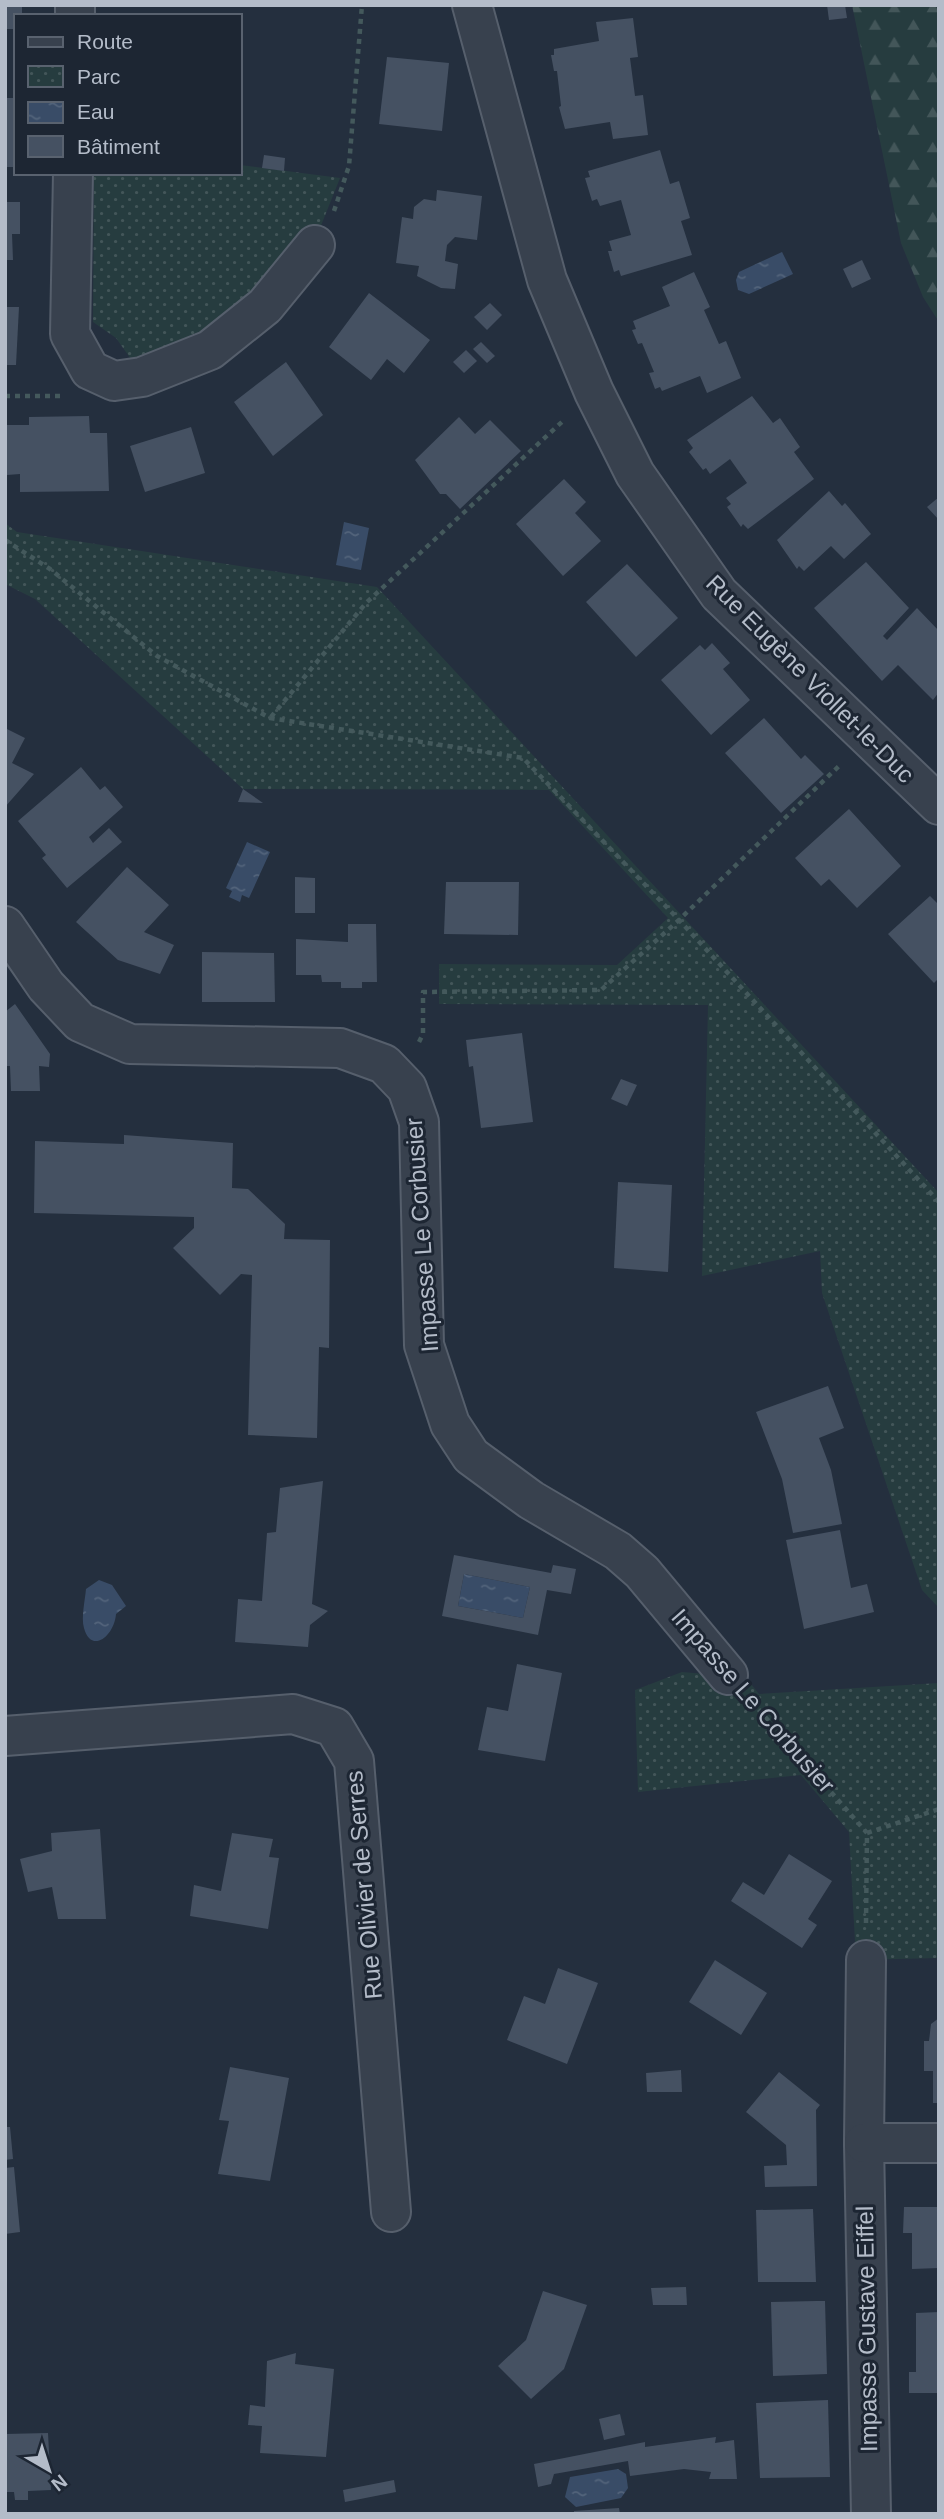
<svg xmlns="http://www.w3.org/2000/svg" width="944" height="2519" font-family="Arial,sans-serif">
  <defs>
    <pattern id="forest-firs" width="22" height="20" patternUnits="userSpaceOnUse" patternTransform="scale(1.75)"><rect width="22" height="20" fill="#263c3f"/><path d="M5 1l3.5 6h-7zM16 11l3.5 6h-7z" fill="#435659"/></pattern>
    <pattern id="park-dots" width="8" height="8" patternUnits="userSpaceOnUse" patternTransform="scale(1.75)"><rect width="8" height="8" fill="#263c3f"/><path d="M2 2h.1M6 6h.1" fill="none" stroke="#435659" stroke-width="1.8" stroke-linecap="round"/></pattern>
    <pattern id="water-ripples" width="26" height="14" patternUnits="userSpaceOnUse" patternTransform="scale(1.75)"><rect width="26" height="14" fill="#394c67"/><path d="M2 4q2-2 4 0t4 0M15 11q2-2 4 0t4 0" fill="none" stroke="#53647b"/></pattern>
  </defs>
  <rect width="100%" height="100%" fill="#242f3e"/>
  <!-- forest -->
  <polygon fill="url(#forest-firs)" points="852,5 939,5 939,322 923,297 901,243"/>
  <!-- park -->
  <g fill="url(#park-dots)">
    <path d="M240,165L340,178L316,238L300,231C274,271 242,311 199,335C178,346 155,353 133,362L116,338L93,322L94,173H240Z"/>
    <polygon points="5,523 17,532 377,587 939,1193 939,1608 922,1590 822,1293 820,1251 702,1276 708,1005 439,1004 439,964 617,965 668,918 549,790 243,789 35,599 5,584"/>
    <polygon points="682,1672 705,1674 724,1686 751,1684 759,1694 939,1683 939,1958 856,1960 849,1832 801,1775 638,1792 635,1690"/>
  </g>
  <!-- water -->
  <g fill="url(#water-ripples)">
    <polygon points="782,252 793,274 749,294 738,290 736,280 739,272"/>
    <polygon points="344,522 369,528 361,570 336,565"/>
    <polygon points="247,842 270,852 249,898 242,895 240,902 229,897 232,891 226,888"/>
    <polygon points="464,1574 530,1587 523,1618 458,1606"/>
    <path d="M99,1580L112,1585L126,1606L116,1614C114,1637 91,1654 84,1628C81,1617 85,1601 86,1589Z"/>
    <polygon points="618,2469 626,2474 628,2488 621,2498 576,2507 565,2497 570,2477"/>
  </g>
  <!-- building -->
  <g fill="#455162" fill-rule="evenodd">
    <polygon points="5,5 22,5 22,16 16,16 16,29 5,29"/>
    <polygon points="827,5 845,5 847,18 829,20"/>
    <polygon points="633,18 638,57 630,58 635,96 643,95 648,135 613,139 610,122 565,129 559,107 561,106 557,71 554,71 551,55 554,55 554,49 599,41 596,22"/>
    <polygon points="387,57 449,63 442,131 379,124"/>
    <rect x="5" y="98" width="11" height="69"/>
    <polygon points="660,150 670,184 679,181 690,218 681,221 692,255 621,276 619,270 614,272 608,251 612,251 609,241 631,235 621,200 600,206 597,199 592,201 585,178 590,177 588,171"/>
    <polygon points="264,155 285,158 284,171 262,168"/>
    <polygon points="437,190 482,196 477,240 455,237 447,245 445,261 458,264 455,289 441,288 417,276 419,266 396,263 402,217 413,219 414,207 424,199 436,201"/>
    <polygon points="5,202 20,202 20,234 12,234 13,260 5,260"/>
    <polygon points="862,260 871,279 852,288 843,269"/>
    <polygon points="694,272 710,307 704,310 719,344 726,341 741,378 707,393 700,376 662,391 660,387 655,389 649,373 654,372 642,343 638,344 632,330 636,329 633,321 670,306 662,287"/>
    <polygon points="369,293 430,340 404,373 387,359 371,380 329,347"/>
    <polygon points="490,303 502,315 487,330 474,317"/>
    <polygon points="5,307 19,307 16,365 5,365"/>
    <polygon points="481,342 495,356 487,363 473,349"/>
    <polygon points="466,350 477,361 464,373 453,362"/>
    <polygon points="286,362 323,415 273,456 234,402"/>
    <polygon points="752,396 773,423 780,418 800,447 794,452 814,479 748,529 743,524 741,527 727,507 731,504 726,498 747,483 730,459 710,474 706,468 703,470 689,452 693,448 687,440"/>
    <polygon points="89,416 90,433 107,433 109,491 20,492 20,474 7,475 6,425 29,425 29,417"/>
    <polygon points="459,417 475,434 490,420 521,451 460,509 446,494 440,494 415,460"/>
    <polygon points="191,427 205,473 145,492 130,446"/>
    <polygon points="564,479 586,502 575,513 601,541 563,576 516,524"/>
    <polygon points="829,491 842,506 845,503 871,534 844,559 831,546 804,571 799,566 797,569 777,540"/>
    <polygon points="939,497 939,520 927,507"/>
    <polygon points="866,562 909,608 883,636 887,640 917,608 939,631 939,692 933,700 898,665 882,681 814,608"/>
    <polygon points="627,564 678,618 636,657 586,602"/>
    <polygon points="712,643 730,663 723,669 750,700 711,735 661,680 700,645 705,650"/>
    <polygon points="764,718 801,759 805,755 824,774 781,813 725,753"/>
    <polygon points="5,728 25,738 12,763 34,774 5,807"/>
    <polygon points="81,767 100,790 105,786 123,807 89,837 93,843 109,828 122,842 67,888 42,858 46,855 18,821"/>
    <polygon points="243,789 263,803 238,802"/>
    <polygon points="849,809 901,866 857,908 829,879 821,886 795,858"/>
    <polygon points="127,867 169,905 144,932 174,945 160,974 118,960 76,922"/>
    <polygon points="295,877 315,878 315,913 295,913"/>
    <polygon points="446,882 519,882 518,935 444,934"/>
    <polygon points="930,896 939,905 939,978 934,983 888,934"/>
    <polygon points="348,924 376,924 377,982 362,982 362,988 341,988 341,982 322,982 321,975 296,975 296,939 348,942"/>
    <polygon points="202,952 274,953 275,1002 202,1002"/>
    <polygon points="15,1004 50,1054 49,1067 39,1066 40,1091 11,1091 10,1066 5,1066 5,1012"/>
    <polygon points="522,1033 533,1122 481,1128 473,1066 469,1067 466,1040"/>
    <polygon points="621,1079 637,1085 627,1106 611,1099"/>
    <polygon points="124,1135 233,1143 232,1188 248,1189 285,1224 284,1239 330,1240 329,1348 319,1347 317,1438 248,1435 252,1275 241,1274 220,1295 173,1248 194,1228 194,1217 34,1213 35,1141 124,1144"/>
    <polygon points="618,1182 672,1185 668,1272 614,1268"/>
    <polygon points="828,1386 844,1428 819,1438 831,1470 842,1524 793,1533 782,1479 756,1412"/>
    <polygon points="323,1481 312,1604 328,1611 310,1625 308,1647 235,1642 238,1599 262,1601 267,1533 276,1532 280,1488"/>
    <polygon points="840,1530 851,1588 867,1584 874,1612 804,1629 786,1540"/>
    <path d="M454,1555L551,1573L553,1565L576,1569L571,1594L547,1590L538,1635L442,1616ZM464,1574L530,1587L523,1618L458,1606Z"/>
    <polygon points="517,1664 562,1673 545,1761 478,1750 487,1707 508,1711"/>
    <polygon points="100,1829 106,1919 58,1919 52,1887 28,1892 20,1859 52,1851 51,1833"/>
    <polygon points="232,1833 273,1839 269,1857 279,1858 268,1929 190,1916 194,1885 221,1891"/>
    <polygon points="789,1854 832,1881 808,1919 817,1925 802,1948 731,1901 743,1882 764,1895"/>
    <polygon points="715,1960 767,1993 741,2035 689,2002"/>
    <polygon points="558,1968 598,1983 567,2064 507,2040 524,1996 545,2004"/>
    <polygon points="939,2018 939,2103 933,2103 933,2071 924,2071 924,2041 929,2041 931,2024"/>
    <polygon points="230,2067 289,2078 270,2181 218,2174 229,2121 219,2120"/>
    <polygon points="681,2070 682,2092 647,2092 646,2073"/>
    <polygon points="779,2072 820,2105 816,2110 817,2186 765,2187 764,2166 787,2165 786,2145 746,2112"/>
    <polygon points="5,2127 10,2127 13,2159 5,2160"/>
    <polygon points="14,2167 20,2232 5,2234 5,2168"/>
    <polygon points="904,2207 939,2207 939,2268 912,2269 912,2233 903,2233"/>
    <polygon points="813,2209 816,2282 758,2282 756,2210"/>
    <polygon points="686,2287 687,2305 653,2305 651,2288"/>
    <polygon points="543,2291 587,2305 564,2369 531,2399 498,2366 526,2340"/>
    <polygon points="816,2301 825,2301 827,2374 773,2376 771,2302"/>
    <polygon points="939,2312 939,2393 909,2393 909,2372 916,2372 916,2313"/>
    <polygon points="296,2353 295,2364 334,2369 326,2457 260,2453 262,2426 248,2425 250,2405 265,2407 267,2361"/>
    <polygon points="828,2400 830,2477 760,2478 756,2403"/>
    <polygon points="620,2414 625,2435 604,2440 599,2419"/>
    <polygon points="48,2433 51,2490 28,2491 28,2500 15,2500 14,2492 5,2492 5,2434"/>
    <polygon points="716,2437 715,2443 734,2440 737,2479 709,2479 711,2472 684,2469 630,2476 628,2461 554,2474 551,2484 538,2487 534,2464 645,2442 645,2447"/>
    <polygon points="394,2480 396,2492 345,2502 343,2490"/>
    <polygon points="619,2508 620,2514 574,2514 574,2511"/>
  </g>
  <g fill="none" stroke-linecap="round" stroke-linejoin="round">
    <defs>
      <g id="street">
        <polyline points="472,5 547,280 594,392 635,474 719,594 939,805"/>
        <polyline points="75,16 75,5"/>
        <polyline points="73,173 70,334 90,370 114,381 142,377 210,350 265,306 315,245"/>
        <polyline points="5,926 46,986 80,1022 130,1044 340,1048 384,1064 407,1088 419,1122 424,1345 450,1424 471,1456 531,1500 618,1551 642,1572 728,1675"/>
        <polyline points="5,1736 293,1714 334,1727 354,1761 391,2212"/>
        <polyline points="866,1960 864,2143 871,2514"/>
        <polyline points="864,2143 939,2143"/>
      </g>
    </defs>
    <!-- street casing -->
    <use href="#street" stroke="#565f6c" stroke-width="42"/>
    <!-- path -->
    <g stroke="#44595c" stroke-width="4.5" stroke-dasharray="5 5" stroke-linecap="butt">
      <polyline points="334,211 349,166 362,5"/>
      <polyline points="5,396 60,396"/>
      <polyline points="5,540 50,569 157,656 270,718 523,758 679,920 939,1202"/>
      <polyline points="271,717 366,603 564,420"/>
      <polyline points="419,1042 423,1034 423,992 601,990 679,920 841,764"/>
      <polyline points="752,1702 867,1833"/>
      <polyline points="867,1833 939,1809"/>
      <polyline points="866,1923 867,1833"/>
    </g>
    <!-- street -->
    <use href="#street" stroke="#38414e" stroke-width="38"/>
  </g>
  <g text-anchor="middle" stroke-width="6" stroke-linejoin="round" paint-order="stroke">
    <!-- street labels -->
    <g font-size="24" fill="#b4bcc9" stroke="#1d2633">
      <text transform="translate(810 679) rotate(45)" y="8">Rue Eugène Viollet-le-Duc</text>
      <text transform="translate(422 1235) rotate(-94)" y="8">Impasse Le Corbusier</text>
      <text transform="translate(753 1701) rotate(49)" y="8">Impasse Le Corbusier</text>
      <text transform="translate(364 1885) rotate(-95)" y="8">Rue Olivier de Serres</text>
      <text transform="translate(867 2329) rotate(-91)" y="8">Impasse Gustave Eiffel</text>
    </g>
  </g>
  <!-- border -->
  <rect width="944" height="2519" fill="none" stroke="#b4bcc9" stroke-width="14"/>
  <!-- legend -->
  <rect x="14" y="14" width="228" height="161" fill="#1d2633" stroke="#59626f" stroke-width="2"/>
  <rect x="28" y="37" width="35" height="10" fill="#38414e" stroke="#59626f" stroke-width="2"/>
  <text x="77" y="49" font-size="21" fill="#b4bcc9">Route</text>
  <rect x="28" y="66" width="35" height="21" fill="url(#park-dots)" stroke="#59626f" stroke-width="2"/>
  <text x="77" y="84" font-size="21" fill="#b4bcc9">Parc</text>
  <rect x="28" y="102" width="35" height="21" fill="url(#water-ripples)" stroke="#59626f" stroke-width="2"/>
  <text x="77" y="119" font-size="21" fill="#b4bcc9">Eau</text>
  <rect x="28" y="136" width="35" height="21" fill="#455162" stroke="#59626f" stroke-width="2"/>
  <text x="77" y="154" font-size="21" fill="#b4bcc9">Bâtiment</text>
  <!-- north arrow -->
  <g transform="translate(49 2470) rotate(141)" stroke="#1d2633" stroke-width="5" paint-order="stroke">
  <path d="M0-5L12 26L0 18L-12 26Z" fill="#b4bcc9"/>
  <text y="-10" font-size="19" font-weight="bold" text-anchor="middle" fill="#b4bcc9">N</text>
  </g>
</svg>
